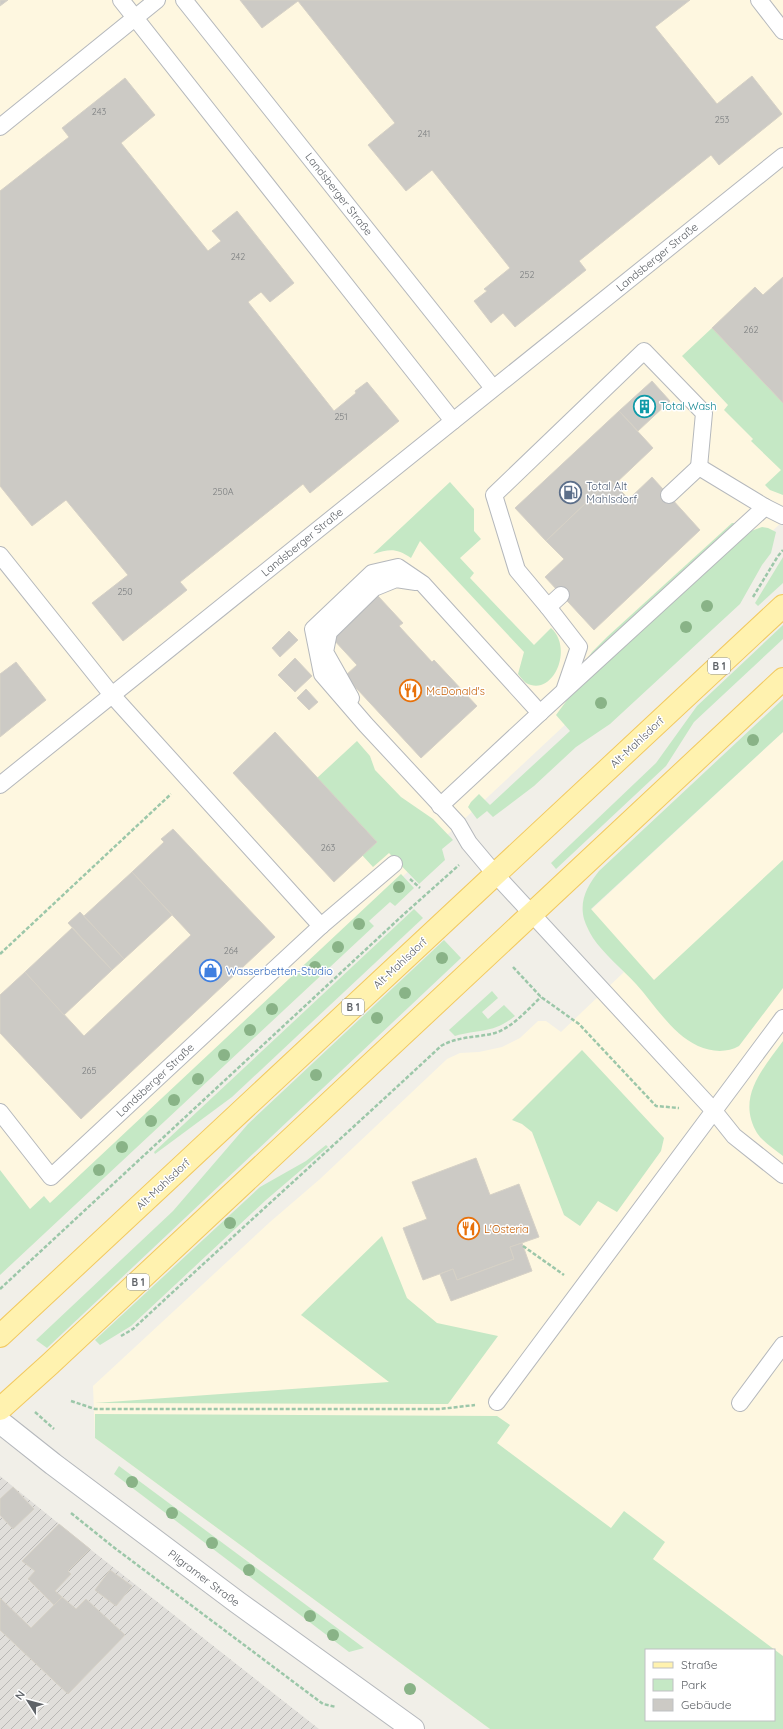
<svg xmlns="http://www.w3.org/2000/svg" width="783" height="1729" font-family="Quicksand,sans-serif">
  <defs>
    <pattern id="industrial-furrows" width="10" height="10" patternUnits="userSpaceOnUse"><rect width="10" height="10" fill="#e0deda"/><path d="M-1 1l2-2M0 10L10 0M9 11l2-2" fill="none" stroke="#b9b8b5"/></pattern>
  </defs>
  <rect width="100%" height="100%" fill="#f1efe8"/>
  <!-- commercial -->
  <g fill="#fef7e0" fill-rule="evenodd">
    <polygon points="0,0 783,0 783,521 0,1253"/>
    <path d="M783,732V1729H490L95,1438L93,1386L270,1222L320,1179L447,1059L460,1053L479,1052L502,1047L520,1038L538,1021H546L561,1032L624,972L587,928L591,910ZM646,1650H774V1720H646Z"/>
  </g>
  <!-- industrial -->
  <polygon fill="url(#industrial-furrows)" points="0,1476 90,1549 319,1729 0,1729"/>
  <!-- green -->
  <g fill="#c5e8c5" fill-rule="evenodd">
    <polygon points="712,328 783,403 783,495 770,490 765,485 781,470 751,441 753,439 724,410 728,405 682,356"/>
    <path d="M450,482L474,509V531L481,539L460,558L474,573L470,578L534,645L551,628C574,648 553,698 526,683C523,681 520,676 518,674L524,652L420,541L411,558C396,548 390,549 373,554Z"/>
    <polygon points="732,523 735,523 736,525 585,662 592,652 607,637"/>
    <polygon points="762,527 768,528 776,532 771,553 762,565 740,604 610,724 576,747 534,786 493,817 487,811 477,819 468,807 471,802 479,794 490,805 570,731 556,715 570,696 751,531"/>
    <polygon points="783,557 783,583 758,606 755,603"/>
    <polygon points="783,625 783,639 694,722 666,766 556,869 551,863 656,763 697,706"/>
    <path d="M783,699V732L591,909L654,980L783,860V988L739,1046C727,1053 711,1052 698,1046C672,1034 655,1005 636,984C623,970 603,953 593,938C589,932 586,925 584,919C579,900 588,885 599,871Z"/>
    <polygon points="357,741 370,756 375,770 401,797 433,819 453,840 442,849 445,860 419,884 389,853 373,867 362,855 377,842 317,778"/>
    <polygon points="401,874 414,888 395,906 390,902 369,921 374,926 0,1275 0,1170 30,1209 44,1196 50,1203"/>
    <polygon points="414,909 423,918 232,1097 155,1154 154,1152"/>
    <polygon points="444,940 461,958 47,1348 36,1340 173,1211 248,1124"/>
    <path d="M492,991L498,998L482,1012L488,1019L504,1005L515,1016C493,1034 479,1029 455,1036L449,1030Z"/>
    <path d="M783,1041V1156C774,1149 763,1142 757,1133C736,1097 763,1069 783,1041Z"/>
    <polygon points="582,1050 664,1138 661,1151 617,1212 598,1201 580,1226 564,1215 532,1132 522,1124 512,1120"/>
    <polygon points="326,1145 328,1147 266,1200 131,1326 100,1345 95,1340 260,1187 306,1161"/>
    <polygon points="382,1236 407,1298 437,1323 498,1336 448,1404 95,1403 389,1382 301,1315"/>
    <path d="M95,1414L497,1416L510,1425L497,1443L611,1528L624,1511L665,1542L653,1559L783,1656V1729H490L95,1438ZM646,1650H774V1720H646Z"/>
    <polygon points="119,1466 364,1648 349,1652 114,1474"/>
  </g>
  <!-- building -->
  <g fill="#cccac5" stroke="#d6d1c6">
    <polygon points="0,0 8,0 0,6"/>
    <polygon points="240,0 690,0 655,27 717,104 752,76 782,114 719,165 711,155 579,261 586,270 515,327 503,313 491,323 474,301 487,291 484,289 510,268 432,170 406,191 368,145 395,123 298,1 262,28"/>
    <polygon points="125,78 155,115 121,143 208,251 221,241 212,231 237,211 294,283 270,302 261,292 248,302 334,411 356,393 355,391 367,382 399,421 310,493 303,484 180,582 187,590 123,641 92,603 128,575 66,500 32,526 0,486 0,191 69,137 62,128"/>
    <polygon points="783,277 783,403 712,328 755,287 763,295"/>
    <polygon points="652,381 670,401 638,431 619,411"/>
    <polygon points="619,411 653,448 615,484 610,480 546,541 515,508"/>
    <polygon points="652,477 700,530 594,630 545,577 564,559 546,541 610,480 629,499"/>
    <polygon points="378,596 403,623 399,626 432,662 434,660 477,706 421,758 345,676 357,665 333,639"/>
    <polygon points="289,631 298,640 280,657 272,648"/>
    <polygon points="295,658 312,676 295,692 278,675"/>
    <polygon points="16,662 46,700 0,737 0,674"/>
    <polygon points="306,689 318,702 309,710 297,698"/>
    <polygon points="275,732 377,842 334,882 233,773"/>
    <polygon points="173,829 275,937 81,1119 0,1033 0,995 25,972 84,1036 191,935 132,872 164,842 161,839"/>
    <polygon points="132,872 172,915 124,959 84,916"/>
    <polygon points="80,912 124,959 112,970 68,923"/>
    <polygon points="72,928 112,970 64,1015 25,972"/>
    <polygon points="476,1158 490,1195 519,1184 539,1237 510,1247 514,1259 457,1280 453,1269 423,1280 403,1228 427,1219 412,1182"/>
    <polygon points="522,1243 532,1271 451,1301 440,1274 453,1269 457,1280 514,1259 510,1247"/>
    <polygon points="13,1487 34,1509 13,1529 0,1515 0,1499"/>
    <polygon points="59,1524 90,1549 68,1571 71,1574 55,1591 62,1597 54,1605 28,1579 35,1571 22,1561"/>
    <polygon points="110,1570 132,1586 116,1606 95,1590"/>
    <polygon points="62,1597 76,1609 86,1599 125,1635 68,1694 0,1630 0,1598 31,1628"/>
  </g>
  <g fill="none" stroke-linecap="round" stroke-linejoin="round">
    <defs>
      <g id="service">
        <polyline points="121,0 453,421"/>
        <polyline points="184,0 493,388"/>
        <polyline points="759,0 783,31"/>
        <polyline points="0,127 157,0"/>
        <polyline points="669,495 699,467 765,507"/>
        <polyline points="0,555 112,695 321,926"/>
        <polyline points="561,595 548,607 579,647 565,688"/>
        <polyline points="548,607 517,570 494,495 644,351 704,413 699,467"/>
        <polyline points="351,698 325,652 329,632 374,588 396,579 416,582"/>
        <polyline points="540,713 423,584 398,567 372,573 313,629 322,674 366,725 458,824 469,843 495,874 714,1111 734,1136 783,1175"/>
        <polyline points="0,785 783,156"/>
        <polyline points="440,806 540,713 765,507 783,516"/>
        <polyline points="0,1112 51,1177 321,926 394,864"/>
        <polyline points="497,1402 783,1018"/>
        <polyline points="740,1403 783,1345"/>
      </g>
      <polyline id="tertiary" points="0,1422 53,1464 237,1602 413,1729"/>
      <g id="primary">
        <polyline points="0,1336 783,606"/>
        <polyline points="0,1409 50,1364 783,679"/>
      </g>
    </defs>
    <!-- service casing -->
    <use href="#service" stroke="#b5b8bc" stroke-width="18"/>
    <!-- tertiary casing -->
    <use href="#tertiary" stroke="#b5b8bc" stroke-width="24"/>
    <!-- primary casing -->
    <use href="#primary" stroke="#f2c960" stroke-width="24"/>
    <!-- path -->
    <g stroke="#9cc7a9" stroke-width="2.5" stroke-dasharray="4 2" stroke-linecap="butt">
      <polyline points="753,597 778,556 783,550"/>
      <polyline points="410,879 420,888"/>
      <polyline points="0,954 171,794"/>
      <polyline points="513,967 541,997 579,1024 656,1106 679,1108"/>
      <polyline points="523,1246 564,1275"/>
      <polyline points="0,1289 403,915 459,865"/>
      <path d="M121,1336L133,1329C235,1234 339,1141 441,1046C458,1036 476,1038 495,1033C513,1027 527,1010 541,997"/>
      <polyline points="71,1401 95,1409 440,1409 475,1405"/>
      <polyline points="35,1412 54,1429"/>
      <polyline points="71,1513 112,1546 323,1704 336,1707"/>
    </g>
    <!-- service -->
    <use href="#service" stroke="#fff" stroke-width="16"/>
    <!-- tertiary -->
    <use href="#tertiary" stroke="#fff" stroke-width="22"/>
    <!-- primary -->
    <use href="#primary" stroke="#fff2af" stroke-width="22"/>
  </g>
  <!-- trees -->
  <g fill="#89b387">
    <circle cx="707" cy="606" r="6"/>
    <circle cx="686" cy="627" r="6"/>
    <circle cx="601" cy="703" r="6"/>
    <circle cx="753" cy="740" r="6"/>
    <circle cx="399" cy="887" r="6"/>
    <circle cx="359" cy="924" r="6"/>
    <circle cx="338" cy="947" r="6"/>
    <circle cx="442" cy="958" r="6"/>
    <circle cx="315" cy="967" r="6"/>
    <circle cx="405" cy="993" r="6"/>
    <circle cx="272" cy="1009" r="6"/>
    <circle cx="377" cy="1018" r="6"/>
    <circle cx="250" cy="1030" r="6"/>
    <circle cx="224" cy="1055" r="6"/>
    <circle cx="316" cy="1075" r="6"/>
    <circle cx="198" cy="1079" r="6"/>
    <circle cx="174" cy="1100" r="6"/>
    <circle cx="151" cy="1121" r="6"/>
    <circle cx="122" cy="1147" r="6"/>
    <circle cx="99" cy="1170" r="6"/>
    <circle cx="230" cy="1223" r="6"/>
    <circle cx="132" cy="1482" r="6"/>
    <circle cx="172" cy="1513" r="6"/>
    <circle cx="212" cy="1543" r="6"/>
    <circle cx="249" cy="1570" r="6"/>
    <circle cx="310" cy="1616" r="6"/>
    <circle cx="333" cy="1635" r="6"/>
    <circle cx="410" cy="1689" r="6"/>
  </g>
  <!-- icons -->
  <defs>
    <symbol id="building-ring" viewBox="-11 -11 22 22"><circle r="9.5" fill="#fff" stroke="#0f9aa8" stroke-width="1.5"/><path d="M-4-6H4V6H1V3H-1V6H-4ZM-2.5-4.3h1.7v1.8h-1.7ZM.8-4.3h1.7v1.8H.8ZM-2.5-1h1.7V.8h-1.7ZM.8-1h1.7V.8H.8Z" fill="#0f9aa8"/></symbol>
    <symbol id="fuel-ring" viewBox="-11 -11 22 22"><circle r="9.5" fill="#fff" stroke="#5c6f8a" stroke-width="1.5"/><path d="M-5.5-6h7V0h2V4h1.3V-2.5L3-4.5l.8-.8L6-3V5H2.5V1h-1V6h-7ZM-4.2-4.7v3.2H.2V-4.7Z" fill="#5c6f8a"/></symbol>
    <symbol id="restaurant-ring" viewBox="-11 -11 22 22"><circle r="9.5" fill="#fff" stroke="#e8710a" stroke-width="1.5"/><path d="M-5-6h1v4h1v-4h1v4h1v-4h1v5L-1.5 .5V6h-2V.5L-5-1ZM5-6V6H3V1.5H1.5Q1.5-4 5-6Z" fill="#e8710a"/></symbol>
    <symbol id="shop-ring" viewBox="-11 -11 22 22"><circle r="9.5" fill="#fff" stroke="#3f7fe0" stroke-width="1.5"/><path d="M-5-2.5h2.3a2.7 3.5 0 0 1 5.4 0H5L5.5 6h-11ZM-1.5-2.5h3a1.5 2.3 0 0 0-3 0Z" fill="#3f7fe0"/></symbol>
  </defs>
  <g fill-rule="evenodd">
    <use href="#building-ring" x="632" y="394" width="25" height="25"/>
    <use href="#fuel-ring" x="558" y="480" width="25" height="25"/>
    <use href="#restaurant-ring" x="398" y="678" width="25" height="25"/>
    <use href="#shop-ring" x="198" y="958" width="25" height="25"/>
    <use href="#restaurant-ring" x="456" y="1216" width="25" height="25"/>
  </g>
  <g text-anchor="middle" stroke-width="3" stroke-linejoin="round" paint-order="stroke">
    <!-- number labels -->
    <g font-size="9" fill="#7a7d7f">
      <text x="99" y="115">243</text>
      <text x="722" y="123">253</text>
      <text x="424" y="137">241</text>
      <text x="238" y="260">242</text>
      <text x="527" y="278">252</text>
      <text x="751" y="333">262</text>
      <text x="341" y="420">251</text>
      <text x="223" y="495">250A</text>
      <text x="125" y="595">250</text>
      <text x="328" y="851">263</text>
      <text x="231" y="954">264</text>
      <text x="89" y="1074">265</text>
    </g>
    <!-- shield labels -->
    <g fill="#fff" stroke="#8f9295" stroke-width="1">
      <rect x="708" y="658" width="22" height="16" rx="3"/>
      <rect x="342" y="999" width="22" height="16" rx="3"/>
      <rect x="127" y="1274" width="22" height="16" rx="3"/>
    </g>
    <g font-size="10" font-weight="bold" fill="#5f6368">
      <text x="719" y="670">B 1</text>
      <text x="353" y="1011">B 1</text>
      <text x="138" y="1286">B 1</text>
    </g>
    <!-- street labels -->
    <g font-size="11" fill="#5f6368" stroke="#fff">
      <text transform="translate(339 194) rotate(52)" y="4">Landsberger Straße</text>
      <text transform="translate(657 257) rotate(-39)" y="4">Landsberger Straße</text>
      <text transform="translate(302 542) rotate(-39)" y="4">Landsberger Straße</text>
      <text transform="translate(637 742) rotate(-43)" y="4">Alt-Mahlsdorf</text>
      <text transform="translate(400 963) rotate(-43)" y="4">Alt-Mahlsdorf</text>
      <text transform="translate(155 1080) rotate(-43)" y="4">Landsberger Straße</text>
      <text transform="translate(163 1184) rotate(-43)" y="4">Alt-Mahlsdorf</text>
      <text transform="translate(204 1578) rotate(37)" y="4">Pilgramer Straße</text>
    </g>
    <!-- culture labels -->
    <g font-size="11" fill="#0d838f" stroke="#fff" text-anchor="start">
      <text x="660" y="410">Total Wash</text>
    </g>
    <!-- service labels -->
    <g font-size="11" fill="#4e5e75" stroke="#fff" text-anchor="start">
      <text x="586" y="490">Total Alt<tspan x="586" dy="13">Mahlsdorf</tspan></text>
    </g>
    <!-- food labels -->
    <g font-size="11" fill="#c56008" stroke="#fff" text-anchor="start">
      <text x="426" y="695">McDonald's</text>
      <text x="484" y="1233">L'Osteria</text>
    </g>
    <!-- shop labels -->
    <g font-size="11" fill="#366cbe" stroke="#fff" text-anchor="start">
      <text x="226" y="975">Wasserbetten-Studio</text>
    </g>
  </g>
  <!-- legend -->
  <rect x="645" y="1649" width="130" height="72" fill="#ffffff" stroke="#bfc1c3"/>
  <rect x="653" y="1662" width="20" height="6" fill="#fff2af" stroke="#bfc1c3"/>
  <text x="681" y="1669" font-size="12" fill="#5f6368">Straße</text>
  <rect x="653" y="1679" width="20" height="12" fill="#c5e8c5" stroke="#bfc1c3"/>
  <text x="681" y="1689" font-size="12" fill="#5f6368">Park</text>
  <rect x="653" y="1699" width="20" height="12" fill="#cccac5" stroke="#bfc1c3"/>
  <text x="681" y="1709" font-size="12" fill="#5f6368">Gebäude</text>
  <!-- north arrow -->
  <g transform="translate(28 1701) rotate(306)" stroke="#ffffff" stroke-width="3" paint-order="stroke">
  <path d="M0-3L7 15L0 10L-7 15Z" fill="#5f6368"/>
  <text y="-6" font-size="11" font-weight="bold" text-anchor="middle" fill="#5f6368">N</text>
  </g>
</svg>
